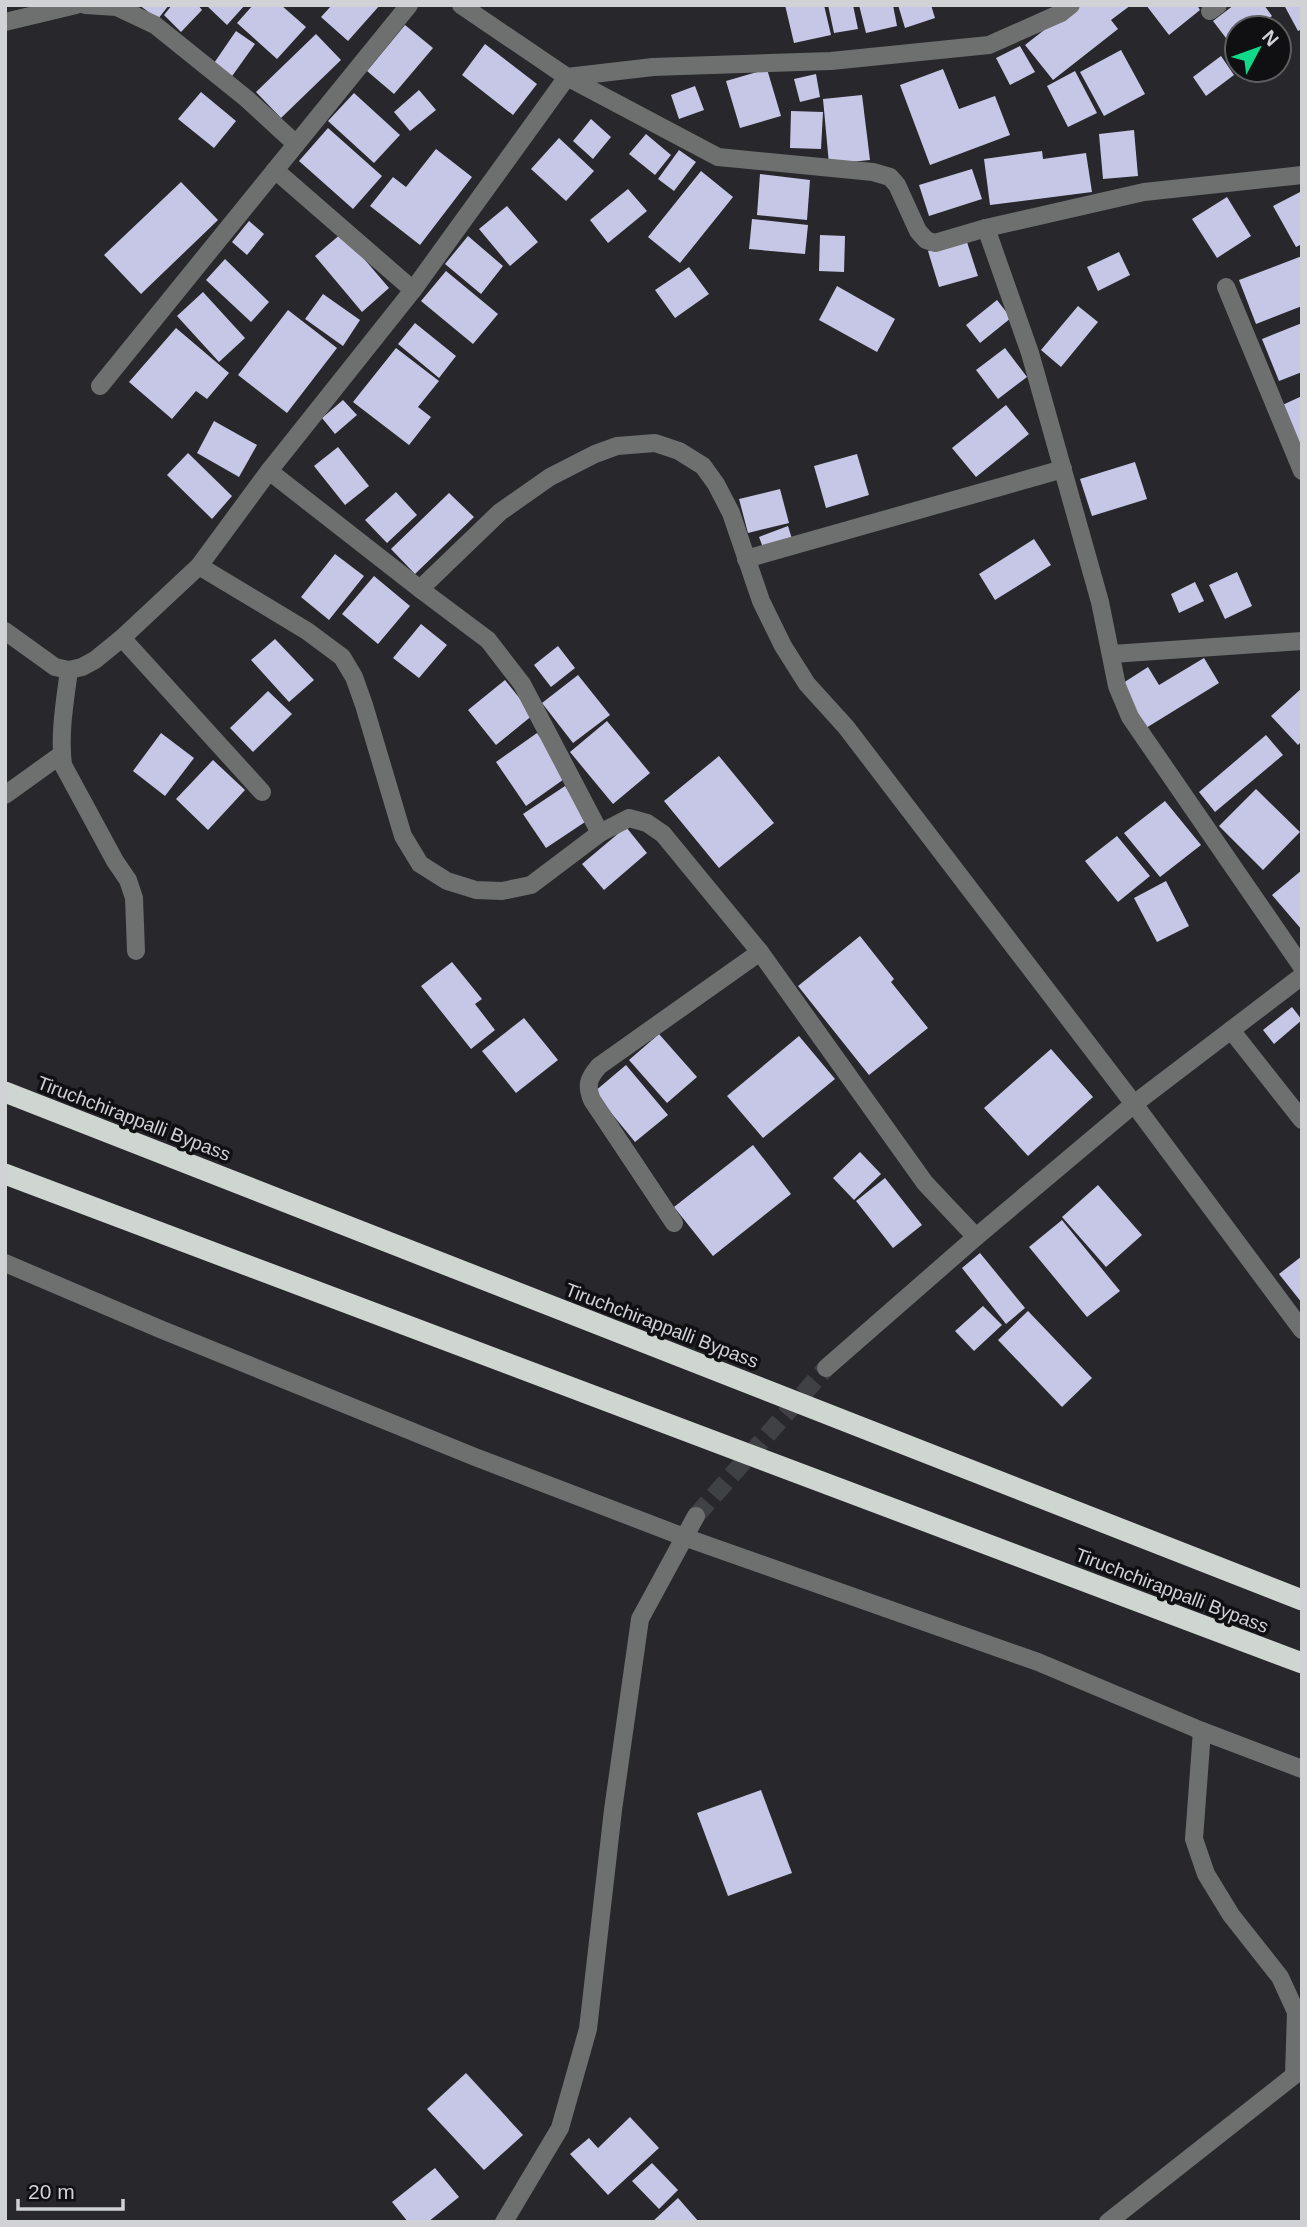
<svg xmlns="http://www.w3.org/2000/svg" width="1307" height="2227" font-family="Helvetica,sans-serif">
  <rect width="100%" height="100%" fill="#27272c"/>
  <!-- building -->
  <g fill="#c6c7e7">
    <polygon points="139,5 169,5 158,19"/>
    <polygon points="172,5 198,5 202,10 181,32 164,15"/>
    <polygon points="206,5 245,5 227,25"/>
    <polygon points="253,5 281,5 306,27 277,59 237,23"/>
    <polygon points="332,5 380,5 348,41 321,17"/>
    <polygon points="785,5 824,5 831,35 794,43"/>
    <polygon points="828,5 853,5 858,29 834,33"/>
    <polygon points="859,5 893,5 897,26 866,33"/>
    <polygon points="898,5 931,5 935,18 905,28"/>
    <polygon points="1076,5 1131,5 1111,20 1118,29 1053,80 1025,45"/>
    <polygon points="1146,5 1197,5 1200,10 1169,35"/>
    <polygon points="1234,5 1264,5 1272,16 1256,28 1237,28 1237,42 1232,46 1213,21"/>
    <polygon points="1284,5 1302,5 1302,29 1298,31"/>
    <polygon points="405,25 433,48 394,94 367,71"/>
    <polygon points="236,31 255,44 230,79 212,66"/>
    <polygon points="316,34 341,60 281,118 256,92"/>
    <polygon points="485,44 537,84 513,115 462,75"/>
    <polygon points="1020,46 1035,72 1010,85 996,58"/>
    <polygon points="1121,50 1145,94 1104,116 1080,72"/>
    <polygon points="1221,56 1234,75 1206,96 1193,77"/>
    <polygon points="767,69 781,116 740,128 726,81"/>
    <polygon points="943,69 959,109 995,96 1010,135 930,165 900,85"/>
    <polygon points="1075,71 1097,113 1068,127 1047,86"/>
    <polygon points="816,74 820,97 800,102 794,79"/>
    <polygon points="695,86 704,110 679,119 671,95"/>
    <polygon points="419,90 436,110 410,131 394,112"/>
    <polygon points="201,92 236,121 214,148 178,119"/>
    <polygon points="354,93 400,135 374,163 328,121"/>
    <polygon points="862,95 870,160 829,164 823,99"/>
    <polygon points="791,111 823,112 821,149 790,148"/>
    <polygon points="591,119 611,137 593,159 573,141"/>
    <polygon points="328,128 382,176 353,209 299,161"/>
    <polygon points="1134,130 1138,176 1103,179 1099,134"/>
    <polygon points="646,134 671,155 655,175 629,154"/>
    <polygon points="559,138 594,171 566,201 531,169"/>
    <polygon points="436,149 472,177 420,245 370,206 393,177 406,187"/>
    <polygon points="679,150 696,162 674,191 658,179"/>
    <polygon points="1042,151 1043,159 1086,153 1092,192 990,205 984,159"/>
    <polygon points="972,169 982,199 929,216 919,185"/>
    <polygon points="701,171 733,197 680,263 648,237"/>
    <polygon points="760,174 810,180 807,220 757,215"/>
    <polygon points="181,182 218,220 141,294 104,255"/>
    <polygon points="628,189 647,211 608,243 590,220"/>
    <polygon points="1302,191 1302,244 1296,247 1273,206"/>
    <polygon points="1227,197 1251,236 1217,258 1192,219"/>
    <polygon points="507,206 538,242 510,266 479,229"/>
    <polygon points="752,219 808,225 805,254 749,249"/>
    <polygon points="249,221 264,234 247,255 232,242"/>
    <polygon points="342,233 389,288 362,312 315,256"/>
    <polygon points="820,235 845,236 844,272 819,271"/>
    <polygon points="468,236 503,266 481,294 445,264"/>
    <polygon points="966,239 978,276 939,287 928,251"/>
    <polygon points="1119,252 1130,275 1098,291 1087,267"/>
    <polygon points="1302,256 1302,306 1256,324 1239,280"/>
    <polygon points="225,259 269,302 251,322 206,280"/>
    <polygon points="689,267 709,294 675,318 655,290"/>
    <polygon points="446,271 498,314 473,344 421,301"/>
    <polygon points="837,286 895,319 877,352 819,320"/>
    <polygon points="203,292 245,338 219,362 177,316"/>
    <polygon points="323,294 360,320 343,346 305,319"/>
    <polygon points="997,300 1011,318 980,343 966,325"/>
    <polygon points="1078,306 1098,322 1061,367 1041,350"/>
    <polygon points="288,310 337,348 287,413 238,375"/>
    <polygon points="415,323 456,356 439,378 398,344"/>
    <polygon points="1302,323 1302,372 1279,381 1262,339"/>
    <polygon points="176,328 229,373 207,399 196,391 172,419 129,382"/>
    <polygon points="396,348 439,381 418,407 431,417 409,445 353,402"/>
    <polygon points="1005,348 1027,377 998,399 976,370"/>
    <polygon points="1302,396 1302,447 1298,448 1278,407"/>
    <polygon points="343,400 357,415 335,434 322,418"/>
    <polygon points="1006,405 1029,434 976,477 952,448"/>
    <polygon points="214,421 257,445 239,477 197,453"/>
    <polygon points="338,447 369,486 345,505 314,466"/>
    <polygon points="188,453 232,496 212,519 167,475"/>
    <polygon points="857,454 869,495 826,508 814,466"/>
    <polygon points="1135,462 1147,499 1092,516 1080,479"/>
    <polygon points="780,489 789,523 748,533 739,499"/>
    <polygon points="396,492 417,515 387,543 365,520"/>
    <polygon points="449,493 474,517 415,574 391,549"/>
    <polygon points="788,526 793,542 765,553 759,537"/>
    <polygon points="1034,539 1051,565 995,600 979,574"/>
    <polygon points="335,554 364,576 329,620 301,597"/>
    <polygon points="1237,572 1252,606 1225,619 1209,585"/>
    <polygon points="374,576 410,606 378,644 342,614"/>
    <polygon points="1195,582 1204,601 1179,613 1171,594"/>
    <polygon points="421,624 447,645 419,678 393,658"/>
    <polygon points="275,639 314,680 289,702 251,660"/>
    <polygon points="558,646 575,668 551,687 534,665"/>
    <polygon points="1204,658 1219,683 1146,728 1120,685 1148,667 1159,685"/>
    <polygon points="578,675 610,715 573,743 542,703"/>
    <polygon points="505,680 533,715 496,745 468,710"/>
    <polygon points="1302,688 1302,741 1298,745 1271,716"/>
    <polygon points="268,691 292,714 253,752 230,728"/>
    <polygon points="607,721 650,773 613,804 570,752"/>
    <polygon points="161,733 194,758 165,796 133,771"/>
    <polygon points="537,733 567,777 526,806 496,762"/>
    <polygon points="1266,735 1283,755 1215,812 1199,792"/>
    <polygon points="719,756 774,823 719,868 664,801"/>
    <polygon points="213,760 245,790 208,830 176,799"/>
    <polygon points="565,786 588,820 546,848 523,814"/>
    <polygon points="1256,789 1300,832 1263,870 1219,826"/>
    <polygon points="1165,801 1201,845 1160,877 1124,833"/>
    <polygon points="626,827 647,853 604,890 582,864"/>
    <polygon points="1117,836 1150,876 1118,902 1085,861"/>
    <polygon points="1302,870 1302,930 1272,895"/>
    <polygon points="1166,881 1189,926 1157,942 1134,898"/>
    <polygon points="860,936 894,979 891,982 928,1028 869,1075 798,986"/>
    <polygon points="452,962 482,999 475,1004 495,1030 471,1049 421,986"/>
    <polygon points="1292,1007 1302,1020 1274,1044 1263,1030"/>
    <polygon points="524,1018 558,1060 516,1093 482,1051"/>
    <polygon points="659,1034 697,1077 667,1103 629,1060"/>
    <polygon points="799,1036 835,1079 763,1138 727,1096"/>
    <polygon points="1051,1049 1093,1097 1028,1156 984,1108"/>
    <polygon points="626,1065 668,1115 635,1142 594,1092"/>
    <polygon points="753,1145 791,1194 713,1256 674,1207"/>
    <polygon points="860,1152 881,1174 854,1200 833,1178"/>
    <polygon points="885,1178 922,1225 893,1248 856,1201"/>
    <polygon points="1098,1185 1142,1235 1106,1267 1062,1217"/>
    <polygon points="1062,1220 1120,1291 1087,1317 1029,1247"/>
    <polygon points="980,1253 1025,1308 1006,1324 962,1268"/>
    <polygon points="1302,1256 1302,1303 1279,1274"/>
    <polygon points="983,1306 1002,1325 974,1351 955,1331"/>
    <polygon points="1028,1311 1092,1378 1062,1407 998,1340"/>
    <polygon points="761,1790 792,1873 728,1896 697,1813"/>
    <polygon points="466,2073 523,2135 484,2170 427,2109"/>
    <polygon points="630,2117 659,2148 608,2195 570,2154 589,2138 598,2148"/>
    <polygon points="652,2163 678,2190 659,2209 632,2181"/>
    <polygon points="435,2168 459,2197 428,2222 408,2222 392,2202"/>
    <polygon points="678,2198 699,2222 652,2222"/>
  </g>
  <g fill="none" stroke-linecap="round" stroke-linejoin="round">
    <!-- minor-tunnel -->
    <polyline stroke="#404145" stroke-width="18" stroke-dasharray="18 9" stroke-linecap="butt" points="696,1516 826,1368"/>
    <!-- minor -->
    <g stroke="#6d706e" stroke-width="18">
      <polyline points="85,5 117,7 155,25 247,99 296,144"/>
      <polyline points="461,5 567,77 718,157 873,172 890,177 897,185 918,231 926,240 935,243 986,228 1144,192 1302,175"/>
      <polyline points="1210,11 1218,5"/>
      <polyline points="5,22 76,5"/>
      <polyline points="275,170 413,290"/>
      <polyline points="986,228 1030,353 1100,602 1117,686 1130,717 1302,967"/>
      <polyline points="1226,287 1302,471"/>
      <polyline points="100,386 409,5"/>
      <polyline points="269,471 420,589 488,640 522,684 600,833"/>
      <polyline points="746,559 1063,469"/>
      <polyline points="199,566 307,631 342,657 354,677 364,705 403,836 420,864 447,881 476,890 502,891 531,885 600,833 629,818 647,823 663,834 760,952 925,1183 976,1237"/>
      <polyline points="420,589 500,512 550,477 595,454 617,446 655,443 679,451 703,466 716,484 731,513 761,601 783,646 807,684 846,727 1134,1104 1302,1330"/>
      <polyline points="5,631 55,667 69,670 82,667 95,660 122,638 199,566 269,471 413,290 567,77 653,67 831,61 989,45 1061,13 1071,5"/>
      <polyline points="122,638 262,792"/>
      <polyline points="1112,654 1302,641"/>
      <path d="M69,670C65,701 59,734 63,765L115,861L128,880L134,898L136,951"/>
      <polyline points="5,795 62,754"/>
      <polyline points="1231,1030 1302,1120"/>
      <path d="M674,1223L592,1100C586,1085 588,1079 599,1066L760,952"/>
      <polyline points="5,1263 160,1329 475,1457 684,1537 1038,1662 1202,1731 1302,1769"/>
      <polyline points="826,1368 976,1237 1134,1104 1302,976"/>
      <polyline points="1202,1731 1194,1839 1206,1874 1231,1915 1280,1977 1296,2012 1294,2075"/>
      <polyline points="504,2222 560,2128 588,2029 613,1810 640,1619 696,1516"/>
      <polyline points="1108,2222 1301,2070"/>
    </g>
    <!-- highway -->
    <g stroke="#cfd5d1" stroke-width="21">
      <polyline points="5,1092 1302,1600"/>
      <polyline points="5,1174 1302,1663"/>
    </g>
  </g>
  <g text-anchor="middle" stroke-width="7" stroke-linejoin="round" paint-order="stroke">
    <!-- street labels -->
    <g font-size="19" fill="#d1d2d5" stroke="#101012">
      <text transform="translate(134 1118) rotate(21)" y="7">Tiruchchirappalli Bypass</text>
      <text transform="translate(662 1325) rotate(21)" y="7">Tiruchchirappalli Bypass</text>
      <text transform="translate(1172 1590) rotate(21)" y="7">Tiruchchirappalli Bypass</text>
    </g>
  </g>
  <!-- border -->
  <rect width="1307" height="2227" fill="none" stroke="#d1d2d5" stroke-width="14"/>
  <!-- north arrow -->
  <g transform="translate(1258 49) rotate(49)"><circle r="33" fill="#101012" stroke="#5d5e60" stroke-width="2"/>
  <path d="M0-5L12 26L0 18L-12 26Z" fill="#10d98a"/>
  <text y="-10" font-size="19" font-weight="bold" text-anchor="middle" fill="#d1d2d5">N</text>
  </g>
  <!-- scale -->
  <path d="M18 2199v10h105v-10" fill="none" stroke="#d1d2d5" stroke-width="3.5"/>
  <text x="28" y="2199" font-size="21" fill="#d1d2d5" stroke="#101012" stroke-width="5" paint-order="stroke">20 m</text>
</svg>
